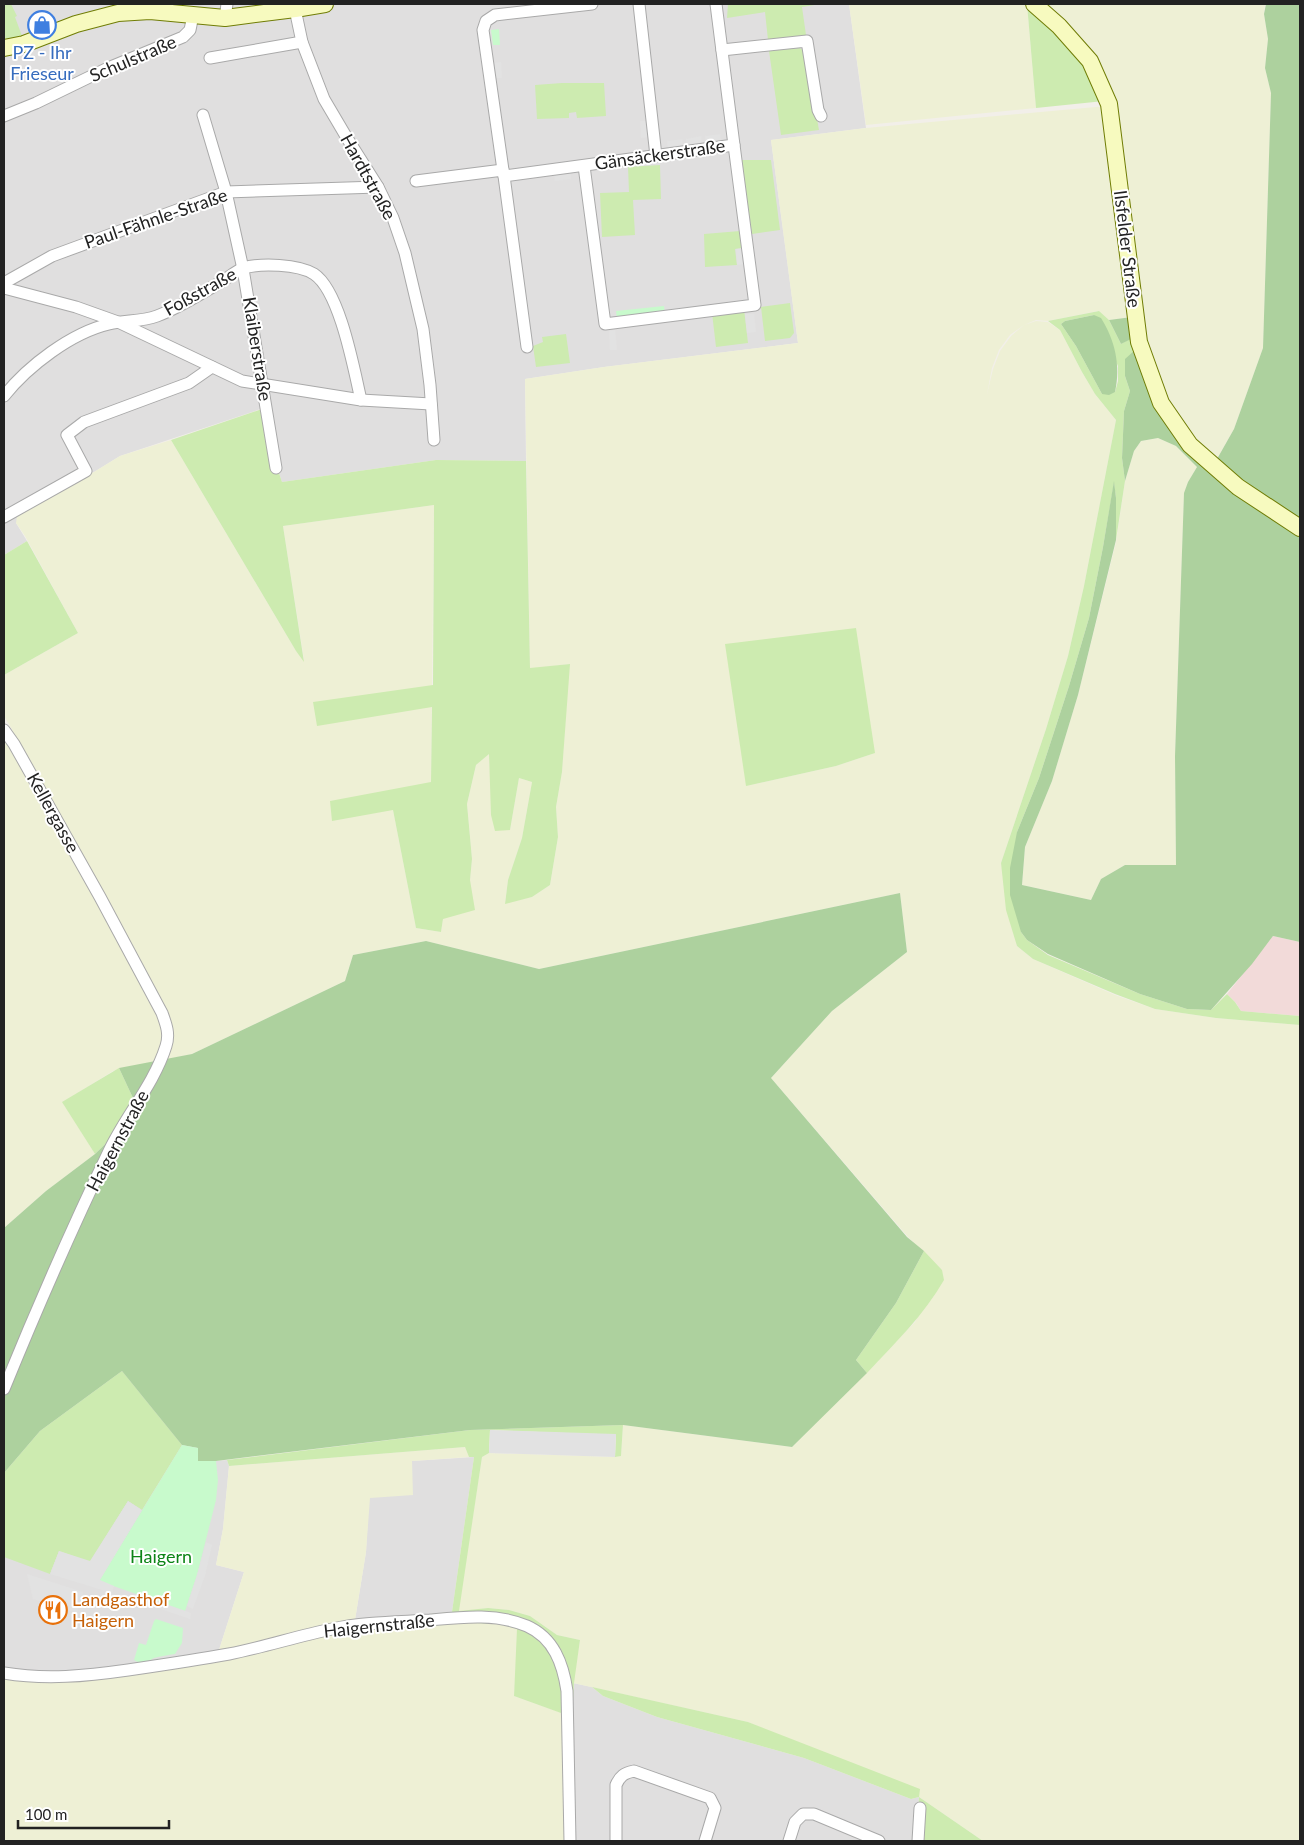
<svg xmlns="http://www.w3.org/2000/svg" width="1304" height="1845" font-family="Lato,sans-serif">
  <rect width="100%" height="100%" fill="#f2efe9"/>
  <!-- residential -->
  <g fill="#e0dfdf">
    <polygon points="4,4 849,4 866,128 771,140 798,343 604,367 525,379 526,461 436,460 282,482 277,467 267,407 120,456 94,472 83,476 16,523 27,541 4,555"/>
    <polygon points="122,1371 216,1461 227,1460 229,1466 223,1529 216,1565 244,1572 218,1653 212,1661 4,1678 4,1473"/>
    <polygon points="474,1457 452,1612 355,1620 366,1552 369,1498 412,1461"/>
    <polygon points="573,1683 592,1687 603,1696 657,1717 804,1758 911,1799 919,1797 916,1841 574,1841 572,1717"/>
  </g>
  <!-- commercial -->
  <polygon fill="#f2dad9" points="1273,936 1300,942 1300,1016 1241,1011 1236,1003 1227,994"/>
  <!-- farmland -->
  <g fill="#eef0d5" fill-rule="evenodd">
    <polygon points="849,4 1027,4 1036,108 866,125"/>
    <polygon points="1040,4 1265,5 1264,14 1268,39 1265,68 1271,93 1263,348 1234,429 1215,462 1164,402 1141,341 1110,104"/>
    <path d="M1107,106L1132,317L1109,320L1098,311L1048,321L1036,320L1024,325L1010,335L999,350L992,368L987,394L993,369L1000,351L1011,336L1024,325L1036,321L1048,322L1060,330L1082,372L1095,394L1116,420L1084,586L1068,656L1046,729L1001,863L1017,946L1033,959L1115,995L1155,1009L1216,1018L1300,1025V1841H983L919,1797L748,1722L573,1683L580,1640L557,1635L530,1616L509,1610L488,1608L458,1612L482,1457L489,1453L615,1457L621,1456L623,1425L792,1447L915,1322L942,1270L908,1237L771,1078L832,1011L907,952L900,893L539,969L426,941L353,955L345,981L192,1054L113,1071L63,1102L95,1154L46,1191L4,1228V725L13,731L4,716V675L78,633L25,536L16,523L17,516L83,476L94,472L120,456L171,440L296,651L304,660L283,526L434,505L431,782L393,810L416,928L441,932L443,919L470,880L472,859L467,804L476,765L489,753L490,773L510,830L519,778L532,782L522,838L508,880L505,903L532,897L550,885L558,837L556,807L562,772L569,664L530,669L525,379L604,367L798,343L771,140L866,128ZM875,753L836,766L746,786Z"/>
    <polygon points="1158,438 1176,446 1197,467 1188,482 1184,494 1175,756 1176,865 1125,865 1101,879 1091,900 1022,885 1025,847 1052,781 1078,695 1116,542 1125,481 1134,451 1141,441"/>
    <polygon points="465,1447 469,1457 412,1461 413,1495 370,1498 366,1552 355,1620 218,1653 244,1572 216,1565 223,1529 229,1466"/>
    <polygon points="479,1622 499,1624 518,1629 514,1696 562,1713 565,1841 4,1841 4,1678 41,1681 343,1629 377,1626"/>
  </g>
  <!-- grass -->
  <g fill="#cdebb0" fill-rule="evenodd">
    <polygon points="4,4 11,4 17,16 15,17 22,36 4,40"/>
    <polygon points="728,4 821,4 802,7 806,35 768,40 765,12 727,18"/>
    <polygon points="1027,4 1088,63 1104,101 1036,108"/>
    <polygon points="800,48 805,52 819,130 781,135 769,51"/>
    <polygon points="562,83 604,83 606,116 577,118 576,112 569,113 569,118 537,119 535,85"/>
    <polygon points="741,160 771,160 780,230 752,234"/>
    <polygon points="660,165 661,199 633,200 635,235 602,237 600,193 629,192 628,167"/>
    <polygon points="740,231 743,248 735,249 737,265 705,267 704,234"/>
    <polygon points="790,303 794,333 790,338 765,341 761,307"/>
    <polygon points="744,309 748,343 716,347 712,313"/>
    <path d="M1099,311L1109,320L1121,344L1133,337L1141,341L1125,376L1130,391L1124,411L1122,458L1125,481L1116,540V498L1114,483L1103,547L1089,618L1069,686L1039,778L1017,832L1021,932L1027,940L1048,955L1140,994L1187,1009L1211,1010L1227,994L1235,1002L1241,1011L1300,1016V1025L1216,1018L1155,1009L1115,994L1033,959L1017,946L1006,910L1001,863L1046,729L1068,656L1084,586L1116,420L1095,394L1082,372L1060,330L1048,321ZM1094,315L1118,366V381L1115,392L1102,394L1076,346L1061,324L1065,321Z"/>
    <polygon points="566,334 570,363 536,367 533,346 543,342 542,337"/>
    <polygon points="268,407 277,467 282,482 436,460 526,461 530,668 570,664 562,772 556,807 558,837 550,885 532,897 505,904 508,880 522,838 532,782 519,778 510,830 495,831 491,815 489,754 476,765 467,804 472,859 470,880 475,910 443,919 441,932 416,928 393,810 332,821 330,801 431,782 432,707 317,726 313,702 433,685 434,505 283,526 304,662 296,651 171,440"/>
    <polygon points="27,541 78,633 4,675 4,555"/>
    <polygon points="856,628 875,753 836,766 746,786 725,644"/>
    <polygon points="119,1068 139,1111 95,1154 62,1102"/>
    <path d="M924,1251L942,1270L944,1280C924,1315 895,1343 867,1373L856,1360L896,1303Z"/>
    <polygon points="122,1371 182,1445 142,1510 128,1501 90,1562 59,1551 50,1574 4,1557 4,1473 40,1431"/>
    <polygon points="623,1425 621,1456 615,1457 616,1435 490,1430 489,1453 482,1457 459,1611 488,1608 509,1610 530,1616 557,1635 580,1640 574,1683 572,1717 514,1696 517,1629 499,1624 376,1619 452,1612 474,1457 469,1457 465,1447 229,1466 227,1460 470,1430"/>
    <polygon points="592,1687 748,1722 920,1789 919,1797 983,1841 916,1841 919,1797 911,1799 804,1758 657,1717 603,1696"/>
  </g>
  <!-- forest -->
  <g fill="#add19e">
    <polygon points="1266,4 1300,4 1300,942 1273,936 1252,964 1211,1010 1187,1009 1140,994 1048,954 1027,940 1021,932 1010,895 1010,868 1017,832 1039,778 1069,686 1089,618 1103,547 1114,481 1116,498 1116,540 1078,695 1052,781 1025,847 1022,885 1091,900 1101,879 1125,865 1176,865 1175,756 1184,493 1188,482 1197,467 1176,446 1158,438 1141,441 1134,451 1125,481 1122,458 1124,411 1130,391 1125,376 1125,359 1135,350 1161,412 1217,459 1234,429 1263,348 1271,93 1265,68 1268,39 1264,14"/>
    <path d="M1094,315L1101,318C1115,340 1121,366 1115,392L1109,395L1102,394L1076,346L1061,324L1065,321Z"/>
    <polygon points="1132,317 1133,338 1121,344 1109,320"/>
    <polygon points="900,893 907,952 832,1011 771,1078 907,1237 924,1251 896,1303 856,1360 867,1373 792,1447 623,1425 470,1430 216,1461 198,1461 198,1448 182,1445 122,1371 40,1431 4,1473 4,1228 46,1191 95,1154 139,1111 119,1068 192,1054 345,981 353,955 426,941 539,969"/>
  </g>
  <!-- park -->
  <g fill="#c8facc">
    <polygon points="499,29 500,45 493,45 491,30"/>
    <polygon points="664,306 665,314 617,319 616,311"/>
    <polygon points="182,1445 198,1448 198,1461 216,1461 218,1480 216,1500 197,1575 185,1611 99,1581"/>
    <path d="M156,1619L183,1628L182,1643L175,1654C169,1655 160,1656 154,1658C147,1662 142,1665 134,1660L139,1643L146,1645L154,1621Z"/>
  </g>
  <!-- parking -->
  <g fill="#e2e2e2">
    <polygon points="501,62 502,78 496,78 494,63"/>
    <polygon points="640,121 648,121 650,137 641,138"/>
    <polygon points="720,134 721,142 706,144 705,136"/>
    <polygon points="701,136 702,144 686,146 686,139"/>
    <polygon points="682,139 683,147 668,149 667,141"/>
    <polygon points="570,171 571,179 555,181 554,173"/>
    <polygon points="744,248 745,264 737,265 736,249"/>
    <polygon points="745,314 754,314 756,332 747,333"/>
    <polygon points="615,330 617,350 610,350 609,331"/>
    <polygon points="490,1430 616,1434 615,1457 489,1453"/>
    <polygon points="128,1501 142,1510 100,1580 114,1586 112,1593 50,1574 59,1551 90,1561"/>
    <polygon points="206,1542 212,1545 205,1576 193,1609 187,1606 197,1575"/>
    <polygon points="27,1574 83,1592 77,1613 33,1599"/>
    <polygon points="140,1595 191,1613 190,1619 137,1601"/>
  </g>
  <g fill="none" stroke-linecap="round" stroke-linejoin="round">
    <defs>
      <g id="street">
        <polyline points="639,4 656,156"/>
        <polyline points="295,9 302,42 324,99 347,138 378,187 393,218 405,253 423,329 430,385 434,440"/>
        <polyline points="225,18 227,4"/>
        <polyline points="722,50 807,41 818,110 821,116"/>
        <polyline points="210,58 302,42"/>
        <polyline points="203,115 226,192 243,269 276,468"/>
        <polyline points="4,116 36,103 108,68 183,37 190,30 193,15"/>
        <polyline points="584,166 605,324 755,305 734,145"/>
        <polyline points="503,170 483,30 486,21 495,15 592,4"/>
        <polyline points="416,181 503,170 504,176"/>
        <polyline points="4,283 52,256 226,192 378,187"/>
        <polyline points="4,288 76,307 118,322 242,381 361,400 431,404"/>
        <polyline points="527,347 504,176 734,145 716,4"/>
        <path d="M4,396C28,366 71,333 109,324C125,320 141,322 157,316C179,308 200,294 221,282C228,278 236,271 243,268C261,263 298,264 314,274C340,291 354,370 361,400"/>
        <polyline points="4,517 86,471 67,435 84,422 189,383 212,367"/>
        <path d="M4,730L14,744L100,897L162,1013C166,1024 170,1034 166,1046C154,1084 127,1114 110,1149C72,1228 37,1308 4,1389"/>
        <path d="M4,1673C46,1680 86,1676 128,1670C162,1665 196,1660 229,1654C264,1647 298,1636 332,1629C364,1622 398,1622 430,1620C462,1617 497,1613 527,1626C554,1638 563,1664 567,1691L570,1841"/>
        <path d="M616,1841V1785C620,1776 624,1773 634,1771L710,1798L715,1808L705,1841"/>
        <polyline points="789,1841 795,1822 803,1814 814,1814 879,1841"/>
        <polyline points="918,1841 920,1808"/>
      </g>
      <g id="secondary">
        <polyline points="1034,4 1059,26 1090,61 1109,104 1139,342 1161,403 1190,445 1238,487 1300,528"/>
        <polyline points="4,48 24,44 76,24 118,13 150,11 225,18 295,9 325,4"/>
      </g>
    </defs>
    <!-- street casing -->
    <use href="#street" stroke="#a9a9a9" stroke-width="13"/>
    <!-- secondary casing -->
    <use href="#secondary" stroke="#707d05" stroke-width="18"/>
    <!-- street -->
    <use href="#street" stroke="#fff" stroke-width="11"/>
    <!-- secondary -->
    <use href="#secondary" stroke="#f7fabf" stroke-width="16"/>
  </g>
  <!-- icons -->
  <defs>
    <symbol id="shop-ring" viewBox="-11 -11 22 22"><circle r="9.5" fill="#fff" stroke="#3f7fe0" stroke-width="1.5"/><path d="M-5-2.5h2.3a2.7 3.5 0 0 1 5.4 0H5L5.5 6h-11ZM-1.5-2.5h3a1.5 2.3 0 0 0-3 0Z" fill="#3f7fe0"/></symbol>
    <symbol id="restaurant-ring" viewBox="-11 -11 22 22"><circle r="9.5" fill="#fff" stroke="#e8710a" stroke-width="1.5"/><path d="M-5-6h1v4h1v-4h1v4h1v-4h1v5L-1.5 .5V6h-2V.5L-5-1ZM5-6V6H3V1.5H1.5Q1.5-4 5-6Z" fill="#e8710a"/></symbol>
  </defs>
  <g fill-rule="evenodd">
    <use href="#shop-ring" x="26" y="9" width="32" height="32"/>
    <use href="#restaurant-ring" x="37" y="1594" width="32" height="32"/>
  </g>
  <g text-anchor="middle" stroke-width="4" stroke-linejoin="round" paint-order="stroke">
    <!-- shop labels -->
    <g font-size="18" fill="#366cbe" stroke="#fff">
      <text x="42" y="59">PZ - Ihr<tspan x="42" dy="21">Frieseur</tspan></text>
    </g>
    <!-- street labels -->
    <g font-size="18" fill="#222" stroke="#fff">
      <text transform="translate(133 59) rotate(-23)" y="6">Schulstraße</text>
      <text transform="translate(660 155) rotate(-8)" y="6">Gänsäckerstraße</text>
      <text transform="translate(368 177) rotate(61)" y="6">Hardtstraße</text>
      <text transform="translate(156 219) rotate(-19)" y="6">Paul-Fähnle-Straße</text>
      <text transform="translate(1127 249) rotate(83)" y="6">Ilsfelder Straße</text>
      <text transform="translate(200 292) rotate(-29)" y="6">Foßstraße</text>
      <text transform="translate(257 349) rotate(81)" y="6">Klaiberstraße</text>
      <text transform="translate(53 813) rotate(61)" y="6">Kellergasse</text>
      <text transform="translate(118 1141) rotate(-62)" y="6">Haigernstraße</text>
      <text transform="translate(379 1626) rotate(-6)" y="6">Haigernstraße</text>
    </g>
    <!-- park labels -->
    <g font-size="18" fill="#0c8416" stroke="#fff">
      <text x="161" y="1563">Haigern</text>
    </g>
    <!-- food labels -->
    <g font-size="18" fill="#c56008" stroke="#fff" text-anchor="start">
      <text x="72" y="1606">Landgasthof<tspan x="72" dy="21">Haigern</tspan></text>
    </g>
  </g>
  <!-- border -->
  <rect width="1304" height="1845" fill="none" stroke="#222222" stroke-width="10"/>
  <!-- scale -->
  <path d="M18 1820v8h151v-8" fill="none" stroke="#222222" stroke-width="2.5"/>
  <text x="25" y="1820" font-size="15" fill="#222222" stroke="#ffffff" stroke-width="4" paint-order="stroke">100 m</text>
</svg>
